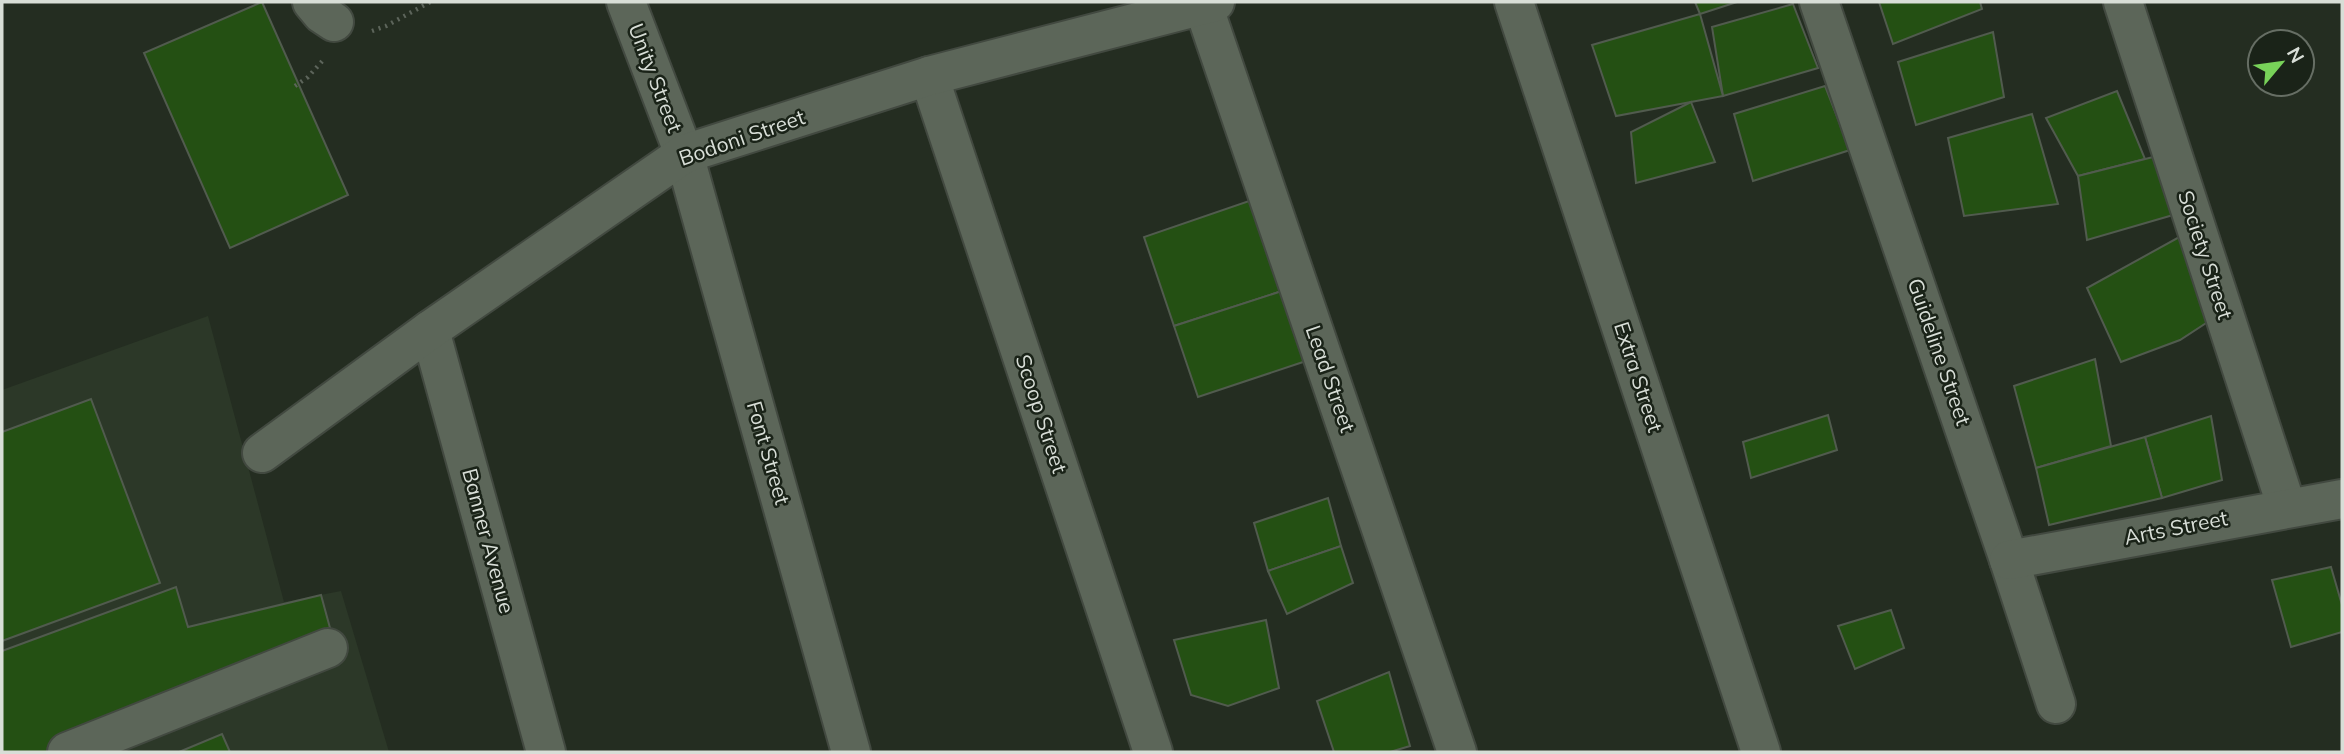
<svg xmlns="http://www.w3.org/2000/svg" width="2344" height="754" font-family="Mulish,sans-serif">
  <rect width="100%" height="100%" fill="#242d21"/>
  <!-- built -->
  <polygon fill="#2c3828" points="208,316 284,602 341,591 389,752 2,752 2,390"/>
  <!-- building -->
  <g fill="#245013" stroke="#515b4e" stroke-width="2">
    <polygon points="262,2 348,195 230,248 144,53"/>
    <polygon points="1695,2 1737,2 1700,14"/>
    <polygon points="1879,2 1980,2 1982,9 1893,44"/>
    <polygon points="1793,4 1818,68 1723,96 1712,27"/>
    <polygon points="1700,14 1723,96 1616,116 1592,45"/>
    <polygon points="1993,32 2004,97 1916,125 1898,62"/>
    <polygon points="1825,86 1850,150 1753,181 1734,114"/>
    <polygon points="2117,91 2145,159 2078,176 2046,118"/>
    <polygon points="1691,102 1715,162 1636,183 1631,132"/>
    <polygon points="2032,114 2058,204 1964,216 1948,138"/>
    <polygon points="2165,154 2180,213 2087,240 2078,176"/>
    <polygon points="1252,200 1282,291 1174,326 1144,237"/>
    <polygon points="2183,235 2220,314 2180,340 2121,362 2087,288"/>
    <polygon points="1282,291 1306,361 1198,397 1174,326"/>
    <polygon points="2095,359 2111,446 2036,468 2014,386"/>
    <polygon points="91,399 160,583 2,641 2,432"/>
    <polygon points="1828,415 1837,450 1751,478 1743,442"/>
    <polygon points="2211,416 2222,480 2162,498 2145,437"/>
    <polygon points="2145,437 2162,498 2049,525 2036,468"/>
    <polygon points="1328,498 1341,546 1268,571 1254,523"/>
    <polygon points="1341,546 1353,583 1287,614 1268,571"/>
    <polygon points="2331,567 2342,605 2342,632 2291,647 2272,580"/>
    <polygon points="176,587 188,627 321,595 333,639 62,752 2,752 2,651"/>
    <polygon points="1891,610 1904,648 1855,669 1838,626"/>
    <polygon points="1266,620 1279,688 1228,706 1191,695 1174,640"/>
    <polygon points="1389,672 1410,746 1390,752 1334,752 1317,701"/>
    <polygon points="222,734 230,752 179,752"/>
  </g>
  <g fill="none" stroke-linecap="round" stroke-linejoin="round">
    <defs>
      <g id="minor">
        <polyline points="312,2 322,14 334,22"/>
        <polyline points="626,2 684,154 851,752"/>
        <polyline points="1514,2 1761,752"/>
        <polyline points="1819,2 2009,560 2056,704"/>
        <polyline points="2123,2 2287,508"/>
        <polyline points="1203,5 1457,752"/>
        <polyline points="929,76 1153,752"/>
        <polyline points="430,330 546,752"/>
        <polyline points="262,453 430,330 684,154 929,76 1215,2"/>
        <polyline points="2009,560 2342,499"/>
        <polyline points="67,752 328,648"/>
      </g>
    </defs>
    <!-- minor casing -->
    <use href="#minor" stroke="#424940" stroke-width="42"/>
    <!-- path -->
    <g stroke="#5d655b" stroke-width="4.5" stroke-dasharray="2 5" stroke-linecap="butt">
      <polyline points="372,31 386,26 430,2"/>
      <polyline points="295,86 308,77 324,59"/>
    </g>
    <!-- minor -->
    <use href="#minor" stroke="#5c6659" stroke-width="38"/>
  </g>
  <g text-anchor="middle" stroke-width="5" stroke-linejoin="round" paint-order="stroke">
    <!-- street labels -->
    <g font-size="21" fill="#d8ded7" stroke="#1a2318">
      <text transform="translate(655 78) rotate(69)" y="7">Unity Street</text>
      <text transform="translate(742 138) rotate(-19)" y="7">Bodoni Street</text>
      <text transform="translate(2205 255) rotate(72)" y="7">Society Street</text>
      <text transform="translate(1939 352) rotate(71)" y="7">Guideline Street</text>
      <text transform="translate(1638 377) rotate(72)" y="7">Extra Street</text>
      <text transform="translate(1330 379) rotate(71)" y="7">Lead Street</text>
      <text transform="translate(1041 414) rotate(72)" y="7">Scoop Street</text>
      <text transform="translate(768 453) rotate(74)" y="7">Font Street</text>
      <text transform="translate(2176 528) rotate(-11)" y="7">Arts Street</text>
      <text transform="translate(488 541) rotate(75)" y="7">Banner Avenue</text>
    </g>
  </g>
  <!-- border -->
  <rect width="2344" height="754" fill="none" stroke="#d8ded7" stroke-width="7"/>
  <!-- north arrow -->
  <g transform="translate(2281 63) rotate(61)"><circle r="33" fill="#1a2318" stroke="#666e64" stroke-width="2"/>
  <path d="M0-5L12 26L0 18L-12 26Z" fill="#78d259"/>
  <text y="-10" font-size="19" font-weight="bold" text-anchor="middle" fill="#d8ded7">N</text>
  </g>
</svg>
